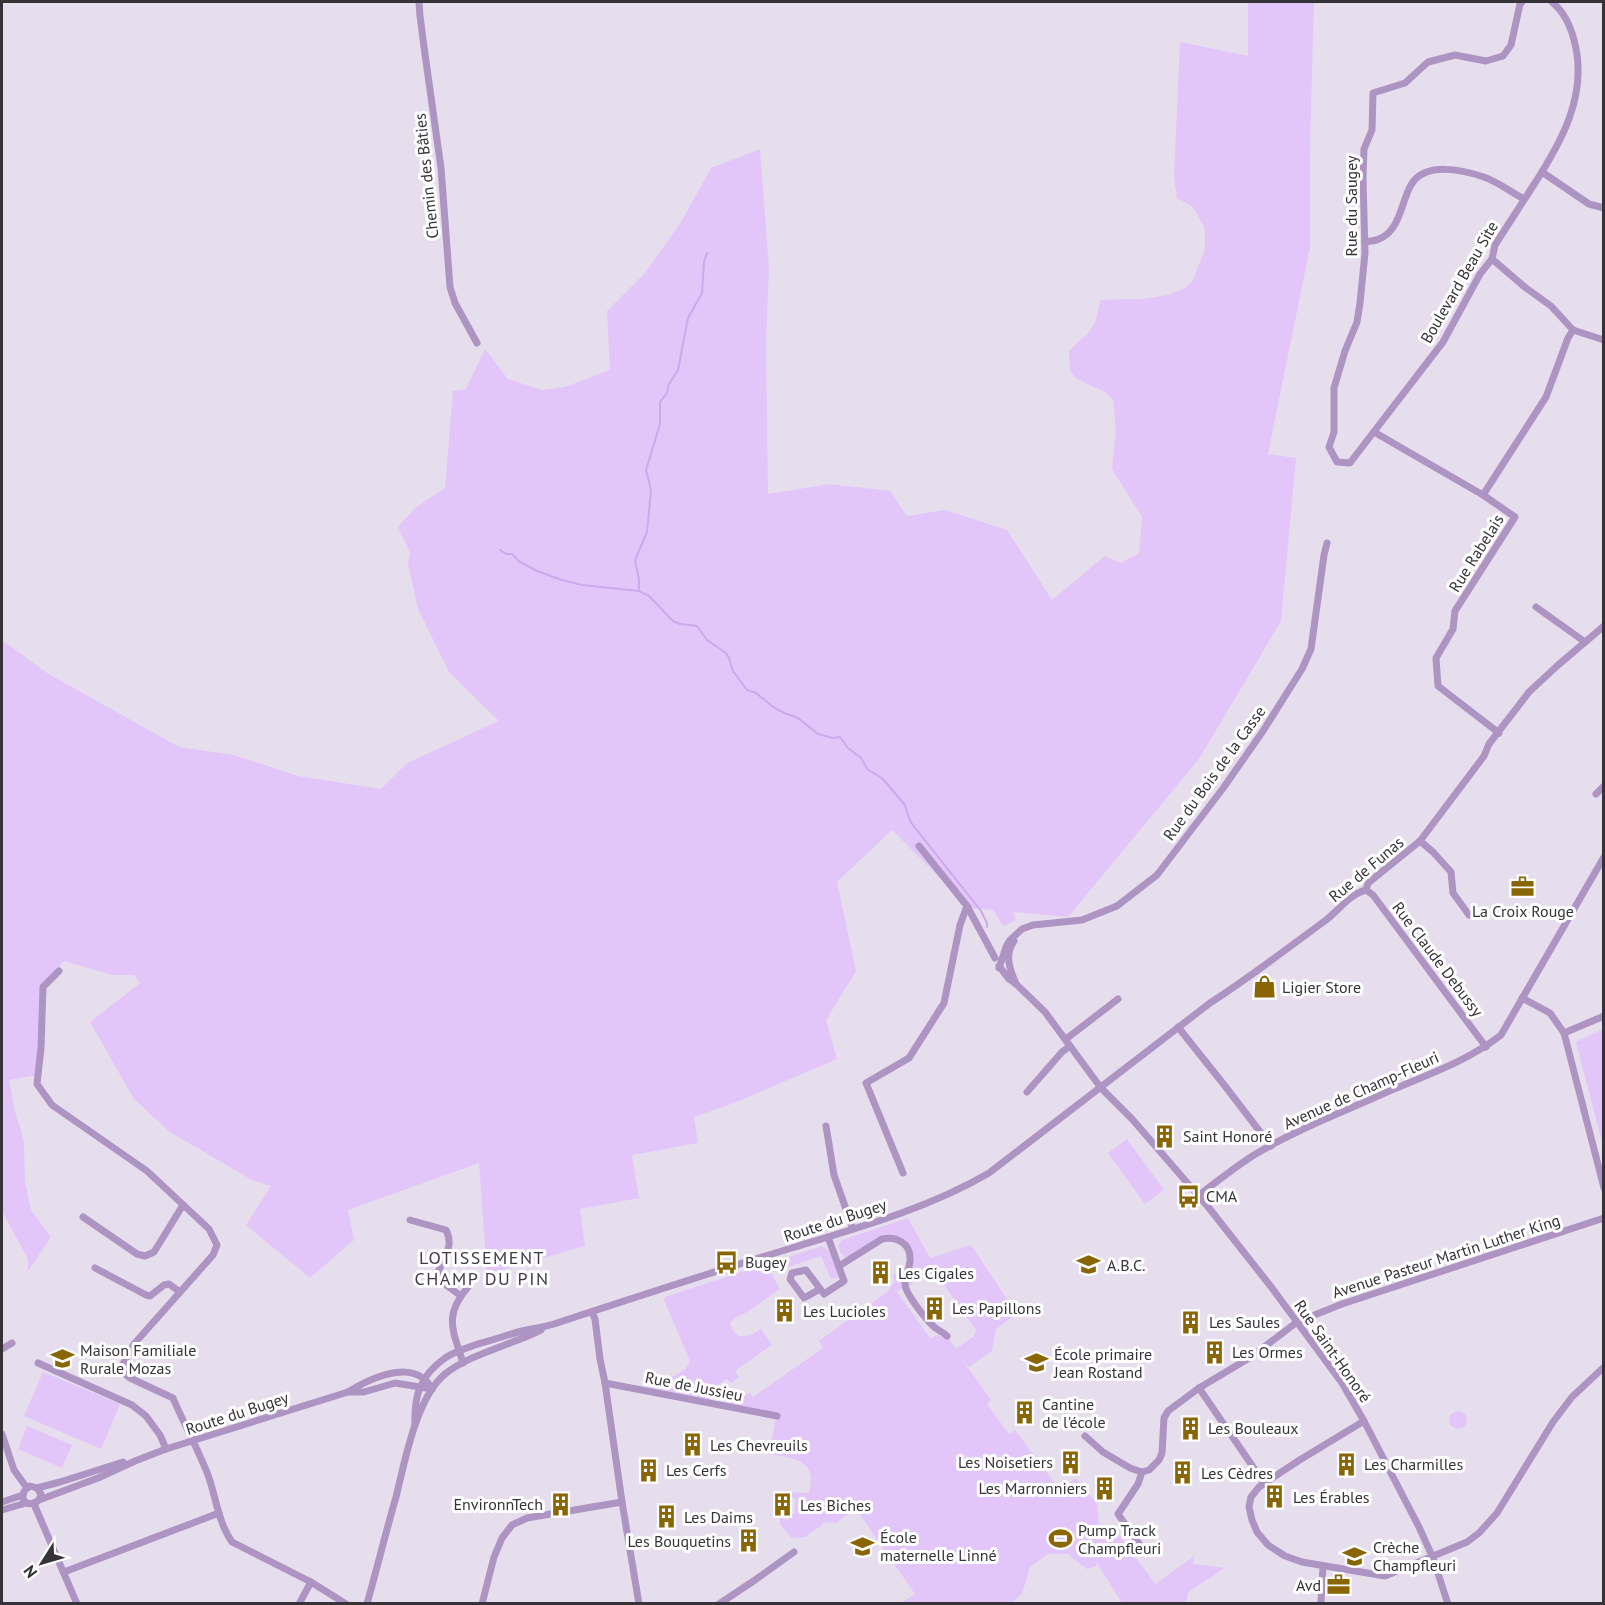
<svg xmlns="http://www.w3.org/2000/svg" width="1605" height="1605" font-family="'PT Sans',sans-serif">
  <rect width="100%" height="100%" fill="#e6deed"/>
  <!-- green -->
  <g fill="#e2c6fa">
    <polygon points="1248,2 1314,2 1310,147 1310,247 1268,454 1296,458 1281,621 1199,759 1068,917 1013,912 1016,920 1003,926 993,910 970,908 892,830 837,882 856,971 826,1020 837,1059 734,1103 694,1117 698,1143 632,1155 639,1198 580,1209 585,1246 487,1274 479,1163 348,1210 354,1240 310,1278 246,1225 271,1186 252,1180 170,1132 134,1099 90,1022 140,983 134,975 112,975 64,961 44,987 39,1075 9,1080 15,1112 21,1130 24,1145 25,1181 31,1210 51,1237 25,1276 28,1270 28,1259 2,1211 2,640 47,673 179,747 234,755 298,776 381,789 407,763 499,721 449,672 418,609 408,563 410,553 398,527 416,507 445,488 453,391 466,389 485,349 508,379 542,390 565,387 610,370 607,311 645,273 681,222 711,168 760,149 769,268 766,342 768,494 830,484 890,491 907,516 945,510 1007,530 1052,600 1105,556 1121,563 1139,553 1142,517 1112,469 1116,430 1113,400 1105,392 1077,379 1070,371 1069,351 1089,332 1096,320 1100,300 1143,299 1168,295 1185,288 1192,282 1205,249 1205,229 1193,207 1177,198 1174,176 1180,42 1248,56"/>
    <polygon points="1603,1029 1603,1146 1576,1042"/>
    <polygon points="1127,1139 1164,1190 1145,1204 1108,1153"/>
    <path d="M908,1218L930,1258L971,1245L1017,1314L996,1329L992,1351L969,1367L962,1359L991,1400L987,1404L1009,1434L1015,1430L1060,1490L1076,1478L1097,1504L1099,1524L1114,1527L1155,1584L1194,1556L1193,1564L1225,1568L1188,1592L1186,1603H1122L1095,1560L1097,1566L1087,1569L1072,1558L1069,1554H1048L1030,1567L1022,1594L1013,1601L1015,1603H901L915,1594L856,1509L836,1523L823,1522L822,1525L805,1537L791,1538L780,1524V1518L789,1520L791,1514H794L796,1499L789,1497L790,1492L809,1493C810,1489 811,1484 811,1479C811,1458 784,1457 769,1454L776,1416L723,1406V1398L734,1390L740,1399L750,1392L753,1397L823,1348L819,1341L887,1292L895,1281L892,1276L902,1269L900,1277L902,1288L897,1292L930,1338L937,1335L949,1339L956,1349L974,1336L976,1330L939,1278C923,1271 918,1279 906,1289L908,1250L890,1237L849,1259L841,1254L838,1246L842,1240Z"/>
    <path d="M822,1246L831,1252L839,1277L831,1279L821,1256L771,1273L780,1289L749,1311L733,1319L730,1323C736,1342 748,1338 761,1329L772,1345L735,1371L739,1377L731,1383L727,1379L708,1392L711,1397L709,1403L645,1391L685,1370L690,1361L664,1300L665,1297Z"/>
    <polygon points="43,1372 120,1404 101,1449 24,1416"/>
    <circle cx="1458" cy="1420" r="9"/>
    <polygon points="27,1426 72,1445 62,1468 18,1449"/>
  </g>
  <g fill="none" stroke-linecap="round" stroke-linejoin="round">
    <!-- stream -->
    <g stroke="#cea8ec" stroke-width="2">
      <polyline points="500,550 506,554 512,554 520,562 537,571 562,580 582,585 639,591 649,596 673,621 680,624 697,626 707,640 726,653 729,658 733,671 747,690 756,693 772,706 782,712 798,718 818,734 833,738 840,737 848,748 861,758 868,770 882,778 905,805 909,818 912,824 981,911 987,923 987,927"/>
      <polyline points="639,591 639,579 635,560 647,532 651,490 646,470 660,424 660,402 667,393 669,384 678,370 688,318 702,293 704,262 707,253"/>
    </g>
    <!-- minor -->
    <g stroke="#ae94c3" stroke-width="7">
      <polyline points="419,2 420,16 424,47 441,168 450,287 455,303 477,343"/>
      <path d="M1522,2L1520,4L1511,45L1503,56L1486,61L1455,55L1428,62L1405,83L1373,93L1372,130L1364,149L1363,178L1365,253L1360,303L1357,322L1345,351L1334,388V432L1329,447L1337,462L1350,463L1356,455L1443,342L1480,274L1492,259L1495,245C1508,225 1520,206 1533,186C1561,143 1589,94 1574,40C1570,24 1564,12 1552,2"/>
      <polyline points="1542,172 1589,204 1604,208"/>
      <path d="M1365,242C1369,241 1375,241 1379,239C1400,231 1401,202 1411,185C1425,161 1463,170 1484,177C1498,182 1511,192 1524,199"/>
      <polyline points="1492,259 1526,288 1551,306 1573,330 1604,340"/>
      <polyline points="1374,432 1483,495 1515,517 1455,611 1453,629 1436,658 1438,686 1499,733"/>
      <polyline points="1483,495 1546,397 1568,338 1573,330"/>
      <polyline points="1536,607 1585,642"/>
      <polyline points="1596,794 1604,786"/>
      <polyline points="1420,841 1433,852 1451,872 1453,893 1469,915"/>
      <polyline points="919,846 967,906 995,958"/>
      <polyline points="1366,890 1373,895 1486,1047"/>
      <path d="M999,966L1009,979L1016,984C1010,970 1004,955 1014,941"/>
      <polyline points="999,968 1006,947 1010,940 1022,929 1033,925 1082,920 1117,906 1157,875 1224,787 1263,731 1302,669 1311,649 1324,555 1327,543"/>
      <path d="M59,971L43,987L41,1048L37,1084L52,1105L147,1171L209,1229L217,1245L213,1255L134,1344L123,1364V1372L130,1378L173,1398C184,1424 198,1449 208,1475C216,1497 218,1522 232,1542L311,1582L346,1604"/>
      <polyline points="1016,984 1045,1012 1101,1088 1132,1119 1209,1208 1272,1288 1342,1383 1364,1421 1419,1527 1433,1558 1448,1604"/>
      <polyline points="1522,998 1550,1013 1564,1033 1604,1188"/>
      <polyline points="1178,1027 1225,1086 1271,1146"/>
      <polyline points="1564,1033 1604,1016"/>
      <polyline points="1066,1039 1118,999"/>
      <polyline points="1027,1092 1062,1052 1070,1046"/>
      <polyline points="826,1126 834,1175 853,1229"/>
      <polyline points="903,1173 866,1083 909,1058 944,1003 960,925 967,906"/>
      <path d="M1198,1196C1216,1182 1235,1167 1254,1155C1295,1130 1343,1112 1387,1092C1426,1075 1468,1061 1501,1035L1604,857"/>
      <polyline points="83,1217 137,1254 145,1256 154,1252 183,1205"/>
      <path d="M410,1220L446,1230C454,1245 445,1257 438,1272L446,1285L461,1296"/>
      <path d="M839,1266L882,1239C896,1236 911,1243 910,1260C910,1271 901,1280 907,1291C912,1301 924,1317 932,1325C936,1330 942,1331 947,1336"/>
      <polyline points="95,1268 146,1295 150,1296 164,1285 169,1284 180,1292"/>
      <polyline points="820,1289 804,1298 790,1279 792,1273 806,1270 824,1294 844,1281 828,1237"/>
      <polyline points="592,1312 595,1319 600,1359 605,1383 622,1502 639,1604"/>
      <polyline points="2,1349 12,1343"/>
      <polyline points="38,1363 132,1405 146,1416 160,1435 166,1449"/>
      <path d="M463,1363C453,1330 443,1316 468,1287"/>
      <polyline points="605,1383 777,1416"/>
      <polyline points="1199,1388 1264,1483"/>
      <polyline points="348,1392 364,1392 395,1383 432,1389"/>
      <polyline points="1364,1421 1298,1461 1259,1487 1251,1497 1249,1507 1252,1520 1257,1532 1268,1545 1285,1556 1302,1562 1385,1576 1467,1542 1479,1533 1497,1513 1553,1422 1572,1397 1604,1367"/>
      <path d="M415,1424C414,1395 420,1376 445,1358C455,1351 467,1348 478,1344C493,1340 507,1335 522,1331C534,1328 546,1327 557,1323C636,1297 715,1271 795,1247C861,1227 929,1208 989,1173L1210,1003C1249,978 1288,948 1326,920C1339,910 1350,894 1366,890L1368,883L1420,841L1484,756L1489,744L1529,692L1557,666L1604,626"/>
      <polyline points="2,1434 14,1470 27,1488"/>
      <polyline points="1085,1436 1103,1452 1130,1468 1142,1472 1149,1470 1159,1460 1162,1453 1164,1418 1168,1411 1199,1388 1251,1357 1297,1322 1342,1304 1604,1218"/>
      <polyline points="1142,1472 1138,1484 1118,1514 1145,1552"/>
      <polyline points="37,1488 60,1482 123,1462"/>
      <path d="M39,1500L41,1494L37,1488L30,1486C15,1495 26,1511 39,1500L98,1478L135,1461L166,1449L348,1392C367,1380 402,1363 423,1378C427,1380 429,1385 432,1389"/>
      <polyline points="2,1502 23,1495"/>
      <polyline points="34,1504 77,1604"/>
      <polyline points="2,1510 26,1503"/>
      <polyline points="64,1572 219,1513"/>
      <polyline points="299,1604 311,1582"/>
      <path d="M367,1604C377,1568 386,1532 396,1497C405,1461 416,1398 445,1374C470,1354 511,1345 541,1330"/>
      <polyline points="482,1604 494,1557 502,1538 512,1525 527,1518 622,1502"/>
      <polyline points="719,1604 755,1580 794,1552"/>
      <polyline points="1320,1604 1321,1602 1323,1566"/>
    </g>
  </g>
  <!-- icons -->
  <defs>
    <symbol id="office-bare" viewBox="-9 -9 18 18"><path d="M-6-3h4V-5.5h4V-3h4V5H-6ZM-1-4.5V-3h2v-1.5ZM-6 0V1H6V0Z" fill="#896503" stroke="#fff" stroke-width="2.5" paint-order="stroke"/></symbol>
    <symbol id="shop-bare" viewBox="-9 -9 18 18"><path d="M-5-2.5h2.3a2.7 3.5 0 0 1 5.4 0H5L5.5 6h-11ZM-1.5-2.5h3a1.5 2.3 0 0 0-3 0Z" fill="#896503" stroke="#fff" stroke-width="2.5" paint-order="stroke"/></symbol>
    <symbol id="building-bare" viewBox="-9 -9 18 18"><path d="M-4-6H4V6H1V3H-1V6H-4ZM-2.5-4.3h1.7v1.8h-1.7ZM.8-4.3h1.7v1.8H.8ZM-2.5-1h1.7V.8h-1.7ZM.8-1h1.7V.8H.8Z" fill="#896503" stroke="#fff" stroke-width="2.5" paint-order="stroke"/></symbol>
    <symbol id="bus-bare" viewBox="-9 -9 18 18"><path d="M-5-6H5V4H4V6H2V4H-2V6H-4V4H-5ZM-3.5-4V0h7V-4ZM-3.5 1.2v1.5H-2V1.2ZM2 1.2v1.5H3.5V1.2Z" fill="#896503" stroke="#fff" stroke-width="2.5" paint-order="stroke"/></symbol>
    <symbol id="school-bare" viewBox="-9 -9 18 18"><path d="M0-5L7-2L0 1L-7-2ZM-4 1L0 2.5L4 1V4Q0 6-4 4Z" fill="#896503" stroke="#fff" stroke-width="2.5" paint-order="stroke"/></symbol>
    <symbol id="stadium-bare" viewBox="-9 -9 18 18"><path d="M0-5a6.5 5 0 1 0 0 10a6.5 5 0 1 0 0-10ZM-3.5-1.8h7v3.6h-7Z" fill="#896503" stroke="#fff" stroke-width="2.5" paint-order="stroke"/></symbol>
  </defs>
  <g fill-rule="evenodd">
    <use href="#office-bare" x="1506" y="870" width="33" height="33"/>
    <use href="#shop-bare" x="1248" y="970" width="33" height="33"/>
    <use href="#building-bare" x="1148" y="1120" width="33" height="33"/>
    <use href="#bus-bare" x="1172" y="1180" width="33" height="33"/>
    <use href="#bus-bare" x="710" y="1246" width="33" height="33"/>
    <use href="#school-bare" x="1072" y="1248" width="33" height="33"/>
    <use href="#building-bare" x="864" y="1256" width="33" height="33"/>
    <use href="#building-bare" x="918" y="1292" width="33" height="33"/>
    <use href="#building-bare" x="768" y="1294" width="33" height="33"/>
    <use href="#building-bare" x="1174" y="1306" width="33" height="33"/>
    <use href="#building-bare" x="1198" y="1336" width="33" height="33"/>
    <use href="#school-bare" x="46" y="1342" width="33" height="33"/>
    <use href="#school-bare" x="1020" y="1346" width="33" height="33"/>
    <use href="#building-bare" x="1008" y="1396" width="33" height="33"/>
    <use href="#building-bare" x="1174" y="1412" width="33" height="33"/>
    <use href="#building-bare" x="676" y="1428" width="33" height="33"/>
    <use href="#building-bare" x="1054" y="1446" width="33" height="33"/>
    <use href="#building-bare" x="1330" y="1448" width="33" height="33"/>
    <use href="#building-bare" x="632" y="1454" width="33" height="33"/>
    <use href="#building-bare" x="1166" y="1456" width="33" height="33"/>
    <use href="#building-bare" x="1088" y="1472" width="33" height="33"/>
    <use href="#building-bare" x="1258" y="1480" width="33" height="33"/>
    <use href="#building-bare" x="544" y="1488" width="33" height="33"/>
    <use href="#building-bare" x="766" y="1488" width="33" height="33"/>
    <use href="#building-bare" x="650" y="1500" width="33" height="33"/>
    <use href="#stadium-bare" x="1044" y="1522" width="33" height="33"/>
    <use href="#building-bare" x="732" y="1524" width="33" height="33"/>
    <use href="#school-bare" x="846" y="1530" width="33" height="33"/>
    <use href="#school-bare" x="1338" y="1540" width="33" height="33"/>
    <use href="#office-bare" x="1322" y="1568" width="33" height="33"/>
  </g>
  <g text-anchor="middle" stroke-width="6" stroke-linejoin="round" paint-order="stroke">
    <!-- street labels -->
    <g font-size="16" fill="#353238" stroke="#fff">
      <text transform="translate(426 176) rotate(-96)" y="6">Chemin des Bâties</text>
      <text transform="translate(1351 206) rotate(-90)" y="6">Rue du Saugey</text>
      <text transform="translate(1459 282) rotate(-60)" y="6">Boulevard Beau Site</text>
      <text transform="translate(1476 553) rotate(-58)" y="6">Rue Rabelais</text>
      <text transform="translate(1214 773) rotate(-54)" y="6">Rue du Bois de la Casse</text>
      <text transform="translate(1366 869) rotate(-40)" y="6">Rue de Funas</text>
      <text transform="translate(1438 959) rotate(53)" y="6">Rue Claude Debussy</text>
      <text transform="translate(1361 1090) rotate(-24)" y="6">Avenue de Champ-Fleuri</text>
      <text transform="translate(835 1220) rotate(-18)" y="6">Route du Bugey</text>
      <text transform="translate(1446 1256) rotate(-18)" y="6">Avenue Pasteur Martin Luther King</text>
      <text transform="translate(1333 1351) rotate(55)" y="6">Rue Saint-Honoré</text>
      <text transform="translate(694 1386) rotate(11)" y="6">Rue de Jussieu</text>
      <text transform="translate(237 1413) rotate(-18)" y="6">Route du Bugey</text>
    </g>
    <!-- poi labels -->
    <g font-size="16" fill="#353238" stroke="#fff" text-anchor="start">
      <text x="1523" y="917" text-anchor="middle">La Croix Rouge</text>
      <text x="1282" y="993">Ligier Store</text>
      <text x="1183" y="1142">Saint Honoré</text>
      <text x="1206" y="1202">CMA</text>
      <text x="745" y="1268">Bugey</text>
      <text x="1107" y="1271">A.B.C.</text>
      <text x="898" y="1279">Les Cigales</text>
      <text x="952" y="1314">Les Papillons</text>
      <text x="803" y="1317">Les Lucioles</text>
      <text x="1209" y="1328">Les Saules</text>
      <text x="80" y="1356">Maison Familiale<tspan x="80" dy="18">Rurale Mozas</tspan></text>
      <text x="1232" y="1358">Les Ormes</text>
      <text x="1054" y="1360">École primaire<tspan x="1054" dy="18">Jean Rostand</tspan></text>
      <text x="1042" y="1410">Cantine<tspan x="1042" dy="18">de l'école</tspan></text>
      <text x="1208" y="1434">Les Bouleaux</text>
      <text x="710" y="1451">Les Chevreuils</text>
      <text x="1053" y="1468" text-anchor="end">Les Noisetiers</text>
      <text x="1364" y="1470">Les Charmilles</text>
      <text x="666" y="1476">Les Cerfs</text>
      <text x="1201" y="1479">Les Cèdres</text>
      <text x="1087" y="1494" text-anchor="end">Les Marronniers</text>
      <text x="1293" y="1503">Les Érables</text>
      <text x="543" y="1510" text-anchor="end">EnvironnTech</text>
      <text x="800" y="1511">Les Biches</text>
      <text x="684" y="1523">Les Daims</text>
      <text x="1078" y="1536">Pump Track<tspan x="1078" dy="18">Champfleuri</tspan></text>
      <text x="880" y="1543">École<tspan x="880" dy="18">maternelle Linné</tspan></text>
      <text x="731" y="1547" text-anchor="end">Les Bouquetins</text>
      <text x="1373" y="1553">Crèche<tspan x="1373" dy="18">Champfleuri</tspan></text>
      <text x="1321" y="1591" text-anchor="end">Avd</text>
    </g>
    <!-- neighbourhood labels -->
    <g font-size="18" letter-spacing="1.5" fill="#3f3945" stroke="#fff">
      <text x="482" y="1264">LOTISSEMENT<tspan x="482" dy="21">CHAMP DU PIN</tspan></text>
    </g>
  </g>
  <!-- border -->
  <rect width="1605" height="1605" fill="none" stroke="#353238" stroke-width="6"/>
  <!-- north arrow -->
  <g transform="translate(42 1563) rotate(233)" stroke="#ffffff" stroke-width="4.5" paint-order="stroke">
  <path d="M0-4.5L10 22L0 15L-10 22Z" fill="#353238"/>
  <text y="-9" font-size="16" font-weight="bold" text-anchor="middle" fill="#353238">N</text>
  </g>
</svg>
